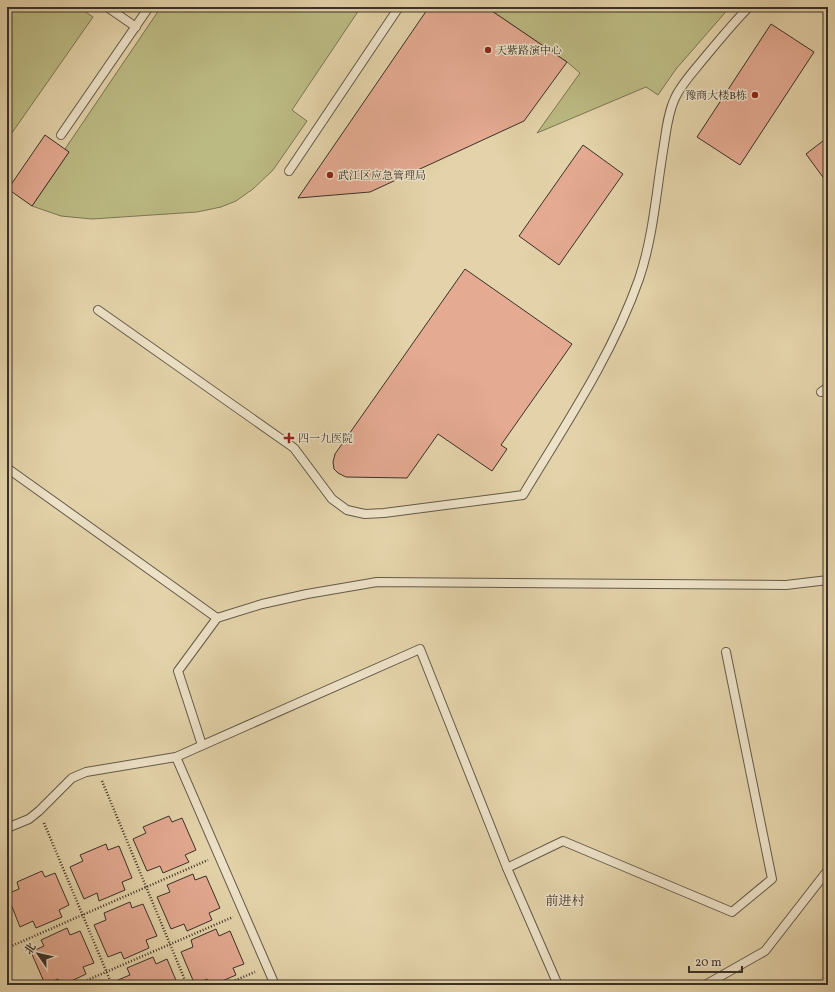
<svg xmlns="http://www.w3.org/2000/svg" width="835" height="992" font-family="Vollkorn,'Noto Serif SC',serif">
  <rect width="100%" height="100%" fill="#e4d3aa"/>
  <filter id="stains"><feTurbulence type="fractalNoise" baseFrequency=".005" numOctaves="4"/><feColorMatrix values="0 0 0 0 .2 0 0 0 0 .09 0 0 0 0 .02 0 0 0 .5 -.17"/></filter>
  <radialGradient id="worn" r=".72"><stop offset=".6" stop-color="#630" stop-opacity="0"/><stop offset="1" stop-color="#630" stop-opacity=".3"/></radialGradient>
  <!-- green -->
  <g fill="#bcba83" stroke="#7b7656">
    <polygon points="7,7 78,7 93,17 7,140"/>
    <polygon points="161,7 361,7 292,110 307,121 273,170 253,189 236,201 221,207 197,212 92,219 61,216 32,206 69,152 65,149"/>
    <polygon points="486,7 730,7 676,69 658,95 646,87 537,133 580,73 567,62"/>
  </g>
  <!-- building -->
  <g fill="#e4aa92" stroke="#3a3128">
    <polygon points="429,7 486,7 567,62 524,121 370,192 298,198"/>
    <polygon points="771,24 814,52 740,165 697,137"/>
    <polygon points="45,135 69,152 32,206 8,189"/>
    <polygon points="828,137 828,184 806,154"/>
    <polygon points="583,145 623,174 559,265 519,236"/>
    <polygon points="465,269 572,344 501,445 507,449 492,471 438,434 407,478 346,477 338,473 334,469 333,462 335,454"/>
    <polygon points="169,816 172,822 182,818 196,850 185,855 189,862 163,873 160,866 147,871 133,839 146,833 143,827"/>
    <polygon points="106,844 108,850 119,846 132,878 122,882 125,890 99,901 97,893 84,899 70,867 83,861 80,855"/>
    <polygon points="42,871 45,877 55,873 69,905 59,910 62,917 36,928 33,921 20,927 7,894 19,889 17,882"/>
    <polygon points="193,874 195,880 206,876 220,908 209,913 212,920 187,931 184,924 171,929 157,897 170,892 167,885"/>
    <polygon points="130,902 132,908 143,904 157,936 146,940 149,948 124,959 121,952 108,957 94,925 106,920 104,913"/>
    <polygon points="67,928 70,935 80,931 94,963 83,967 86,974 63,985 60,985 58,979 45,984 31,952 44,946 41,940"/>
    <polygon points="216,929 219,936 230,931 244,964 233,968 236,975 213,985 210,985 207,979 195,985 181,952 193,947 191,940"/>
    <polygon points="153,957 156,964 167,959 178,985 120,985 118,980 130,975 127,968"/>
  </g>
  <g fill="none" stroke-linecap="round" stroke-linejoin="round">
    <defs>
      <g id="service">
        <polyline points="107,7 136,27"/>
        <polyline points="61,135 149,7"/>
        <polyline points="289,171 399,7"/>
        <path d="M98,310L294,448L332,499L347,510L365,514L384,513L523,495C565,425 612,356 639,279C653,238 656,194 663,151C666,134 667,115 675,98C681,85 692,73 701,62C717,43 732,24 749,7"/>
        <polyline points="821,392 828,387"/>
        <polyline points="7,468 217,618"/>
        <polyline points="202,745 178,671 217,618 262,604 307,594 377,582 786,585 828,580"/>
        <polyline points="176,757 275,985"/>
        <polyline points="7,828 29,819 39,811 72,778 86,772 176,757 420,649 507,868 558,985"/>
        <polyline points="507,868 563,841 732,912 772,879 726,652"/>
        <polyline points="705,985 765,951 828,870"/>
      </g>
    </defs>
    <!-- service casing -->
    <use href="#service" stroke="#645a48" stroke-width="10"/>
    <!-- path -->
    <g stroke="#3a3128" stroke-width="2.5" stroke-dasharray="1 2" stroke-linecap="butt">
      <polyline points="102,781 187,985"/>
      <polyline points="44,823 112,985"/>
      <polyline points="7,948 208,860"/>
      <polyline points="76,985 233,917"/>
      <polyline points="224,985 255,972"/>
    </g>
    <!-- service -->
    <use href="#service" stroke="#ede2c8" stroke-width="8"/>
  </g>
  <!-- markers -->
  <g fill="#8f2418" stroke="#ede2c8" stroke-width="1.5">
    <circle cx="488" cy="50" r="4"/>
    <circle cx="755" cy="95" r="4"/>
    <circle cx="330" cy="175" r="4"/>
    <path d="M287 432h4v4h4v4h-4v4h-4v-4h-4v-4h4z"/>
  </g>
  <g text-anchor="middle" stroke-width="3" stroke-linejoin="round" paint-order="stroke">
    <!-- poi labels -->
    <g font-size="11" fill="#3a3128" stroke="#ede2c8" text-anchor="start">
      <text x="496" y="54">天紫路演中心</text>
      <text x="747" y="99" text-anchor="end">豫商大楼B栋</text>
      <text x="338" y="179">武江区应急管理局</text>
      <text x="298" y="442">四一九医院</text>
    </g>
    <!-- quarter labels -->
    <g font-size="13" fill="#3a3128" stroke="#ede2c8">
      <text x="565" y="905">前进村</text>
    </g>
  </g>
  <!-- margin -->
  <rect width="835" height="992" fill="none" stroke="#e4d3aa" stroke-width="24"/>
  <rect x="8" y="8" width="819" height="976" fill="none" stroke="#3a3128" stroke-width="2"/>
  <rect x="12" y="12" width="811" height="968" fill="none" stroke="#3a3128"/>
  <!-- north arrow -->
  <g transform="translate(38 954) rotate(304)" stroke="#ede2c8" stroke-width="3" paint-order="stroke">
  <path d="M0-3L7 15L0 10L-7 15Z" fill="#3a3128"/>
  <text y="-6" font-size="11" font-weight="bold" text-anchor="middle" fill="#3a3128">北</text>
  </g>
  <!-- scale -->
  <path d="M689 966v6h53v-6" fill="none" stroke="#3a3128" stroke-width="2"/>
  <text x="695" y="966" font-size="12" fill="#3a3128" stroke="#ede2c8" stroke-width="3" paint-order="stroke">20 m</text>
  <rect width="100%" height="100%" filter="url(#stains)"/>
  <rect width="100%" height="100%" fill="url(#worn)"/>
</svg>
